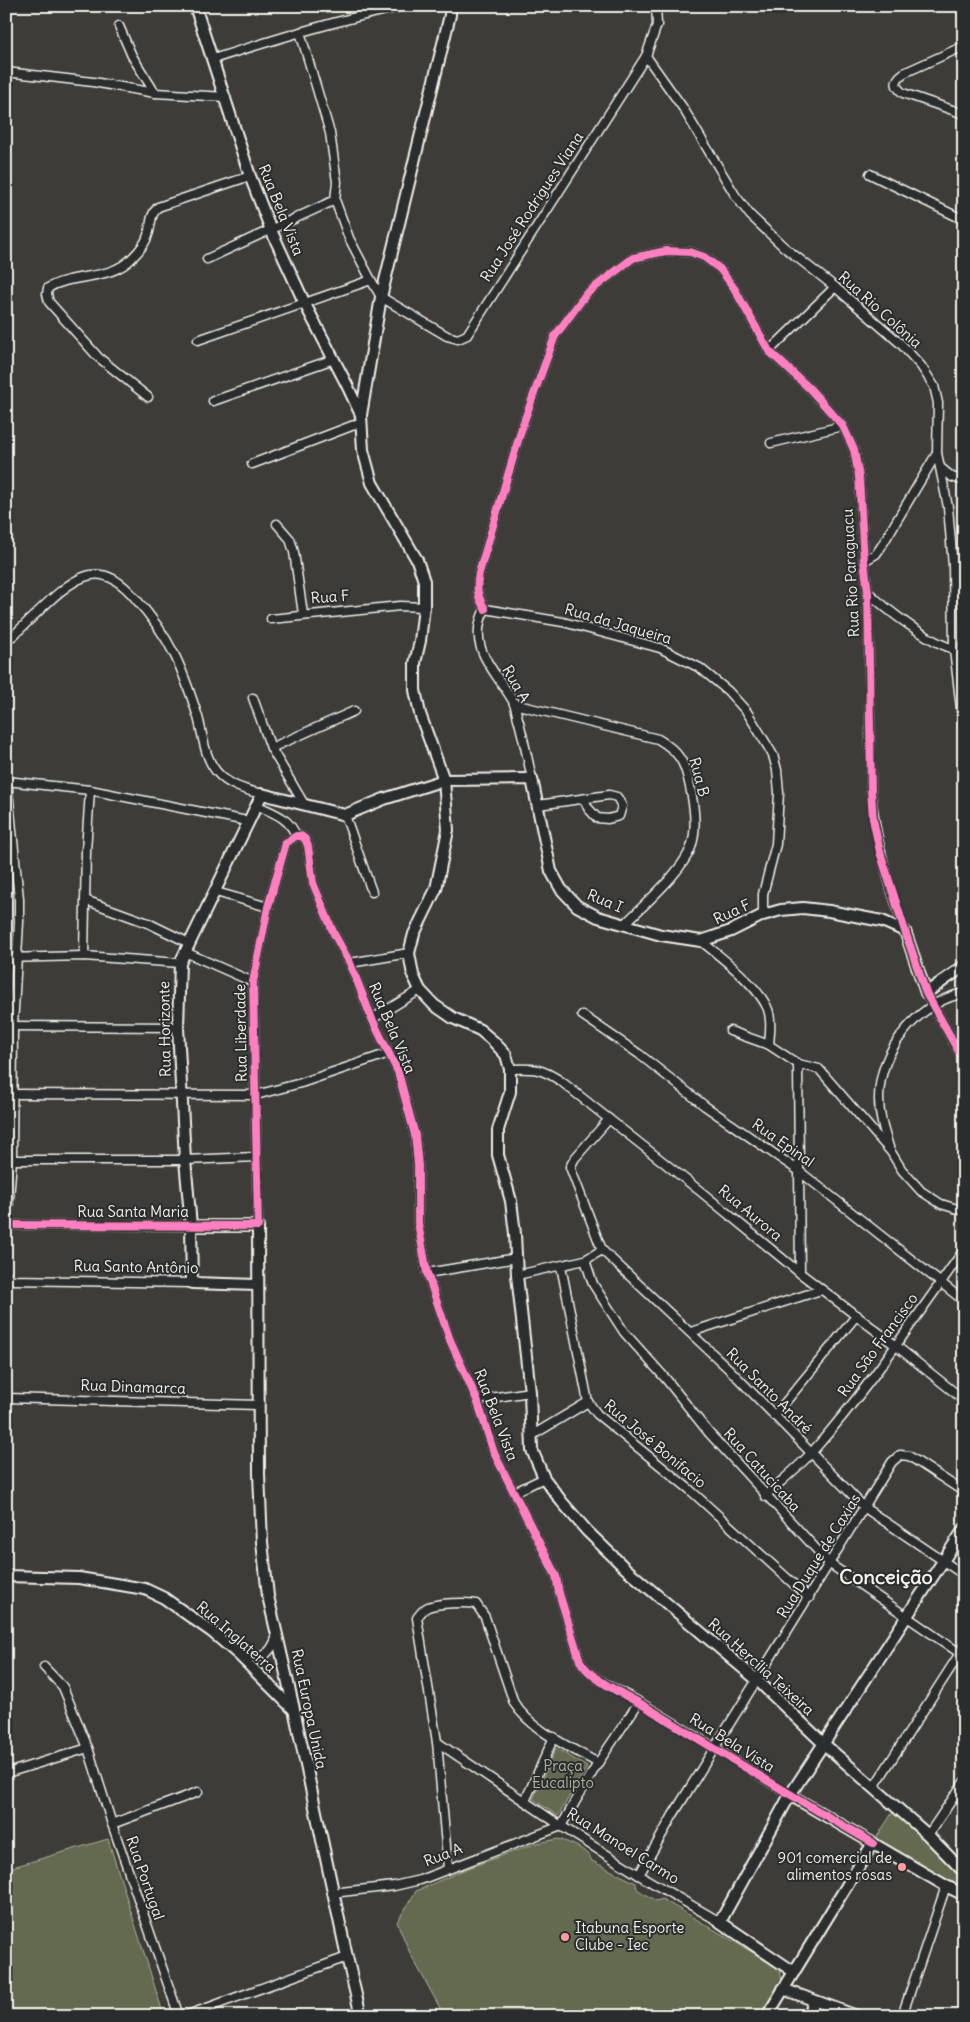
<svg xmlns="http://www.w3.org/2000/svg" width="970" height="2022" font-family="Delius,sans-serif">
  <rect width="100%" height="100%" fill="#3e3c38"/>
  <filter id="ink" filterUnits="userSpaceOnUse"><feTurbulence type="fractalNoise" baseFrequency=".02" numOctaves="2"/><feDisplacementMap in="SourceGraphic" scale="10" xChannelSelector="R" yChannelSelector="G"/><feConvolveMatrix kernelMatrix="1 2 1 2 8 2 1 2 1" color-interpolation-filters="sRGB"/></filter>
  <g filter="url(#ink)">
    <!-- green -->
    <g fill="#646a50" stroke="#acae9c">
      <polygon points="556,1748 587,1767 558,1816 533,1799"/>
      <polygon points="894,1810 964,1875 964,1888 875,1840"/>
      <polygon points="108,1839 164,2016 6,2016 6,1869"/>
      <path d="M558,1839C571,1843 587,1849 592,1861L636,1883L637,1889L656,1901L662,1899L779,1968L782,1979L760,2016H447L440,2008L410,1953L397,1922L416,1891L468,1868L537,1843Z"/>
    </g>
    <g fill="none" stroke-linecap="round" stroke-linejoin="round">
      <defs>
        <g id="street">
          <polyline points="119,26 132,56 155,93"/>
          <polyline points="300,32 330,133 337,182 335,200 349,238 371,280"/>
          <path d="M964,46L904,73C894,80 894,86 903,93L964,114"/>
          <polyline points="646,56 683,108 735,195 750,215 784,247 835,287 901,344 921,366 934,386 938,403 937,453 948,507 953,566 954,649 964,734"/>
          <path d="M213,59C276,39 340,19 405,6"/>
          <polyline points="6,72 93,82 155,93 226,97"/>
          <polyline points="870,174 964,220"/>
          <polyline points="207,259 335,200"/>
          <polyline points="198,340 371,280 381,297 447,336 458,339 467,335 646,56 657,25 656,6"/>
          <polyline points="769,351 835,287"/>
          <path d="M148,397L98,357L49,302L47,294L48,288C75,272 110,282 133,257C139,251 146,242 148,235C152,224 149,216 158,207L250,176"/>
          <polyline points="213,401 334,359"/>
          <polyline points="771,443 843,426"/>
          <polyline points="252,464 362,422"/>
          <polyline points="941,468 952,477 964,481"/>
          <polyline points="277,524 290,539 294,552 303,614"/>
          <polyline points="864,561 876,554 881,547 937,453"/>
          <path d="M868,592C888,611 929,642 954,649"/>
          <path d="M485,609C477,596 476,588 479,573L523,424L555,336L586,294L633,258L666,251L690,252L704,257L720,269L734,288L769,351L810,389L843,426L854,450L859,477L864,561L868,592L871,791C875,840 889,885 905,931"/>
          <polyline points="485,609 563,622 660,648 700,668 728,691 747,712 773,755 777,770 779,793 776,844 763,894 763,915"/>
          <path d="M485,609C465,649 497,671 514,703C516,709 517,716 519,722C524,741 528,760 532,779"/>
          <polyline points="271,619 400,606 424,607"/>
          <path d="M6,640L14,635C33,618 66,579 91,575C109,572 124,585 135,598C171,638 182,667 198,717C203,735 204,756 216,771C227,785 245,790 262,794"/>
          <polyline points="253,698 271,748 304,804"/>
          <path d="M514,704L658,739C680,752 685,763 690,787C694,805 697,827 692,844C686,869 642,906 624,925"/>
          <polyline points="271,748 354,711"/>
          <polyline points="6,781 90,790 247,821"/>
          <path d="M256,805C273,813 289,817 296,836"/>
          <polyline points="538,805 609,795 617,797 622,806 619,816 608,819 597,818 588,808 584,799"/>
          <polyline points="345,815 372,892"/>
          <polyline points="216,892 268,907"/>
          <polyline points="85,900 148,923 189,943"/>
          <path d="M701,941C721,957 756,984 767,1007C772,1018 770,1032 769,1045"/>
          <polyline points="185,952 253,982"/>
          <polyline points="84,956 86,851 90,790"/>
          <polyline points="6,958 84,956 180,963"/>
          <polyline points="350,963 409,953"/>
          <polyline points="926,993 964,1061"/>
          <polyline points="582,1015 639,1054 705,1106 799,1171 964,1301"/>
          <polyline points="372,1019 420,990"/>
          <polyline points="6,1026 178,1027"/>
          <polyline points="730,1031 769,1045 798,1064 819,1069 891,1152 902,1170 921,1191 941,1204 964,1211"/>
          <polyline points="798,1064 800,1273"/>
          <path d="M510,1069C534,1068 542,1068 562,1082L700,1191L800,1273L895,1345L964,1400"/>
          <polyline points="6,1094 256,1095 301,1083 389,1053"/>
          <polyline points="609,1119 575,1158 570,1167 602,1250 731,1371 865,1508 964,1575"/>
          <path d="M889,1147C884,1131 879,1116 879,1099C879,1051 917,1003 964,993"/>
          <polyline points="6,1160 185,1160 256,1157"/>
          <polyline points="7,1225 191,1226"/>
          <path d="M258,1226L253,982L268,907L286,843L296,836H301L305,839L308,846L313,883L334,934L350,963L372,1019L398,1072L415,1135L418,1165V1223L427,1273L450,1340L477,1400L494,1453L556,1576L559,1593L580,1661C592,1681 619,1690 639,1702C690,1732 740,1764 790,1795"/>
          <polyline points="6,1237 12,1160 13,1026 19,922 19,899 7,781"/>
          <polyline points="585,1260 593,1284 624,1332 666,1379 709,1433 830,1564 964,1656"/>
          <polyline points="561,1266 588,1402 597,1414 689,1489 809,1598"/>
          <polyline points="427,1273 517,1258"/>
          <polyline points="6,1275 13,1280 192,1283"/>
          <polyline points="517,1275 585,1260 602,1250"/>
          <polyline points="691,1332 821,1290"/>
          <polyline points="6,1398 258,1405"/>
          <polyline points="477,1400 530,1392"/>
          <polyline points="774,1416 857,1315"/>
          <polyline points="531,1436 588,1402"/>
          <polyline points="515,1492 544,1478"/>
          <path d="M765,1496C781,1481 799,1467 813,1451C868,1389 915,1318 964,1250"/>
          <path d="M239,1655C260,1660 270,1657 277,1636"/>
          <polyline points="44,1667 63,1687 88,1748 112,1824 179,2016"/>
          <polyline points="437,1742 561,1826 639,1875 720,1922"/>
          <polyline points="7,1773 88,1748"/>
          <polyline points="874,1787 964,1647"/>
          <polyline points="525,1801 554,1737"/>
          <polyline points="112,1824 198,1792"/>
          <polyline points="928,1835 964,1782"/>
          <path d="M448,1869L437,1742L417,1618C420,1614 423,1609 428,1607C439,1603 465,1602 476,1604L485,1617L514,1703C532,1731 570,1747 598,1763"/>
          <polyline points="639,1875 673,1815 892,1462 900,1455 909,1456 964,1492"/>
          <polyline points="332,1893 394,1886 420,1880 561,1826 598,1763 639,1702"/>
          <polyline points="185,2016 347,1957"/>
          <polyline points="902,2016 946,1886"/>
        </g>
        <g id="secondary">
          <polyline points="195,6 250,176 271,230 305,304 347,385 361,415"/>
          <polyline points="450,6 450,15 381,297 361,415 363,450 372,483 417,560 424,581 424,607 420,641 415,663 415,690 420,714 444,780 448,830 436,889 414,934 409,953 413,975 420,990 434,1005 453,1018 480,1030 493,1041 506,1055 510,1069 510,1092 498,1130 498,1155 511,1201 515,1234 517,1275 530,1392 532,1450 544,1478 562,1502 587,1531 625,1568 757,1680 824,1744 928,1835 964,1872"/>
          <polyline points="191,1226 258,1226 259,1474 262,1542 268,1596 294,1709 347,1957 361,2016"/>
          <polyline points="257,1285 192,1283 191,1226 185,1160 178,1027 180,963 262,794 345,815 384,799 444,780 532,779 551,871 561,889 577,906 598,917 661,935 701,941 731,931 763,915 781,910 803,908 829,911 882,921 905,931 926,993 964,966"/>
          <polyline points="6,1576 79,1578 145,1589 164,1598 212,1632 239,1655 293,1709"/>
          <polyline points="790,1795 946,1886 964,1895"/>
          <polyline points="794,1972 720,1922 790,1795 964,1529"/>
          <polyline points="783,1989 857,2016"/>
          <polyline points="767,2016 873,1843"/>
          <polyline points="809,2016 814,2001"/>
        </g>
      </defs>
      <!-- street casing -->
      <use href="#street" stroke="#f4f1e8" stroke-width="11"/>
      <!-- secondary casing -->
      <use href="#secondary" stroke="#f4f1e8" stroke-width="14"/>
      <!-- street -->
      <use href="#street" stroke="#2a2d2e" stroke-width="8"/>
      <!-- secondary -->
      <use href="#secondary" stroke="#2a2d2e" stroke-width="10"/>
      <defs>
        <g id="cycleway">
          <path d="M485,609C477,596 476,588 479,573L523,424L555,336L586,294L633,258L666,251L690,252L704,257L720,269L734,288L769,351L810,389L843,426L854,450L859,477L864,561L868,592L871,791L873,819L880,852L905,931L926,993L964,1061"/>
          <path d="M7,1225L258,1226L253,982L268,907L286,843L296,836H301L305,839L308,846L313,883L334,934L350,963L372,1019L398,1072L415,1135L418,1165V1223L427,1273L450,1340L477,1400L494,1453L556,1576L559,1593L580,1661C593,1683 630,1696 651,1710C725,1755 798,1800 873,1843"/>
        </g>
      </defs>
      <!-- cycleway casing -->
      <use href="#cycleway" stroke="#2a2d2e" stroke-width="11"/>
      <!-- cycleway -->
      <use href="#cycleway" stroke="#ff80c0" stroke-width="8"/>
    </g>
  </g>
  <!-- markers -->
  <g fill="#ff9aa2" stroke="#2a2d2e" stroke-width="2">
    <circle cx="902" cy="1867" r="5"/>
    <circle cx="565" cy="1937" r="5"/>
  </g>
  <g text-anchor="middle" stroke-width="4" stroke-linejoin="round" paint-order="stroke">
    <!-- street labels -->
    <g font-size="15" fill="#f4f1e8" stroke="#2a2d2e">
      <text transform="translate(532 207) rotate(-57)" y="5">Rua José Rodrigues Viana</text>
      <text transform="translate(281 210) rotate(68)" y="5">Rua Bela Vista</text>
      <text transform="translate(880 310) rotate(42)" y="5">Rua Rio Colônia</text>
      <text transform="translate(851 573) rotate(-93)" y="5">Rua Rio Paraguacu</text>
      <text transform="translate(330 597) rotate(-4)" y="5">Rua F</text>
      <text transform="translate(618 624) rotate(16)" y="5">Rua da Jaqueira</text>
      <text transform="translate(516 684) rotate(60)" y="5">Rua A</text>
      <text transform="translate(699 777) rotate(75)" y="5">Rua B</text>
      <text transform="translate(605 901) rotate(23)" y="5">Rua I</text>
      <text transform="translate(732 912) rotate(-25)" y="5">Rua F</text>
      <text transform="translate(392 1028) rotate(67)" y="5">Rua Bela Vista</text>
      <text transform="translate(165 1029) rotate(-91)" y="5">Rua Horizonte</text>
      <text transform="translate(241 1033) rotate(-91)" y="5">Rua Liberdade</text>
      <text transform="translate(783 1143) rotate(35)" y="5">Rua Epinal</text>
      <text x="133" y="1217">Rua Santa Maria</text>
      <text transform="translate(750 1213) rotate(40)" y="5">Rua Aurora</text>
      <text transform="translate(136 1267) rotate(1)" y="5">Rua Santo Antônio</text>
      <text transform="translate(878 1345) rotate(-54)" y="5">Rua São Francisco</text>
      <text transform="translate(133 1387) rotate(2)" y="5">Rua Dinamarca</text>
      <text transform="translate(769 1391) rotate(45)" y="5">Rua Santo André</text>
      <text transform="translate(496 1415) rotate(69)" y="5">Rua Bela Vista</text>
      <text transform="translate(655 1444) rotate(40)" y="5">Rua José Bonifacio</text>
      <text transform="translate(762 1470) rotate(48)" y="5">Rua Catucicaba</text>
      <text transform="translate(819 1556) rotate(-58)" y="5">Rua Duque de Caxias</text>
      <text transform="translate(236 1637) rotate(41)" y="5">Rua Inglaterra</text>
      <text transform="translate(761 1667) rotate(42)" y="5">Rua Hercília Teixeira</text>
      <text transform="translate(309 1709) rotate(78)" y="5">Rua Europa Unida</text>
      <text transform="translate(732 1743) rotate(32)" y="5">Rua Bela Vista</text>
      <text transform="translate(623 1846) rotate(32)" y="5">Rua Manoel Carmo</text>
      <text transform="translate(443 1855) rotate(-21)" y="5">Rua A</text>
      <text transform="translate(145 1878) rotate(71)" y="5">Rua Portugal</text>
    </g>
    <!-- park labels -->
    <g font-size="15" fill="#b3b4a4" stroke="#2a2d2e">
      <text x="563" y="1771">Praça<tspan x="563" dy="17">Eucalipto</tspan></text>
    </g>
    <!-- poi labels -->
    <g font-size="15" fill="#f4f1e8" stroke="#2a2d2e" text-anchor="end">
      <text x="892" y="1863">901 comercial de<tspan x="892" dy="17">alimentos rosas</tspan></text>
      <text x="575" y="1933" text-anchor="start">Itabuna Esporte<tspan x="575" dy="17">Clube - Iec</tspan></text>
    </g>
    <!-- district labels -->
    <g font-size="20" font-weight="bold" fill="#f4f1e8" stroke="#2a2d2e">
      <text x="886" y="1584">Conceição</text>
    </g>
  </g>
  <!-- margin -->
  <rect width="970" height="2022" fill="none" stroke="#2a2d2e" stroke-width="25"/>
  <rect x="12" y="12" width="945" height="1997" fill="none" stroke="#f4f1e8" stroke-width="2" filter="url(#ink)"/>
</svg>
